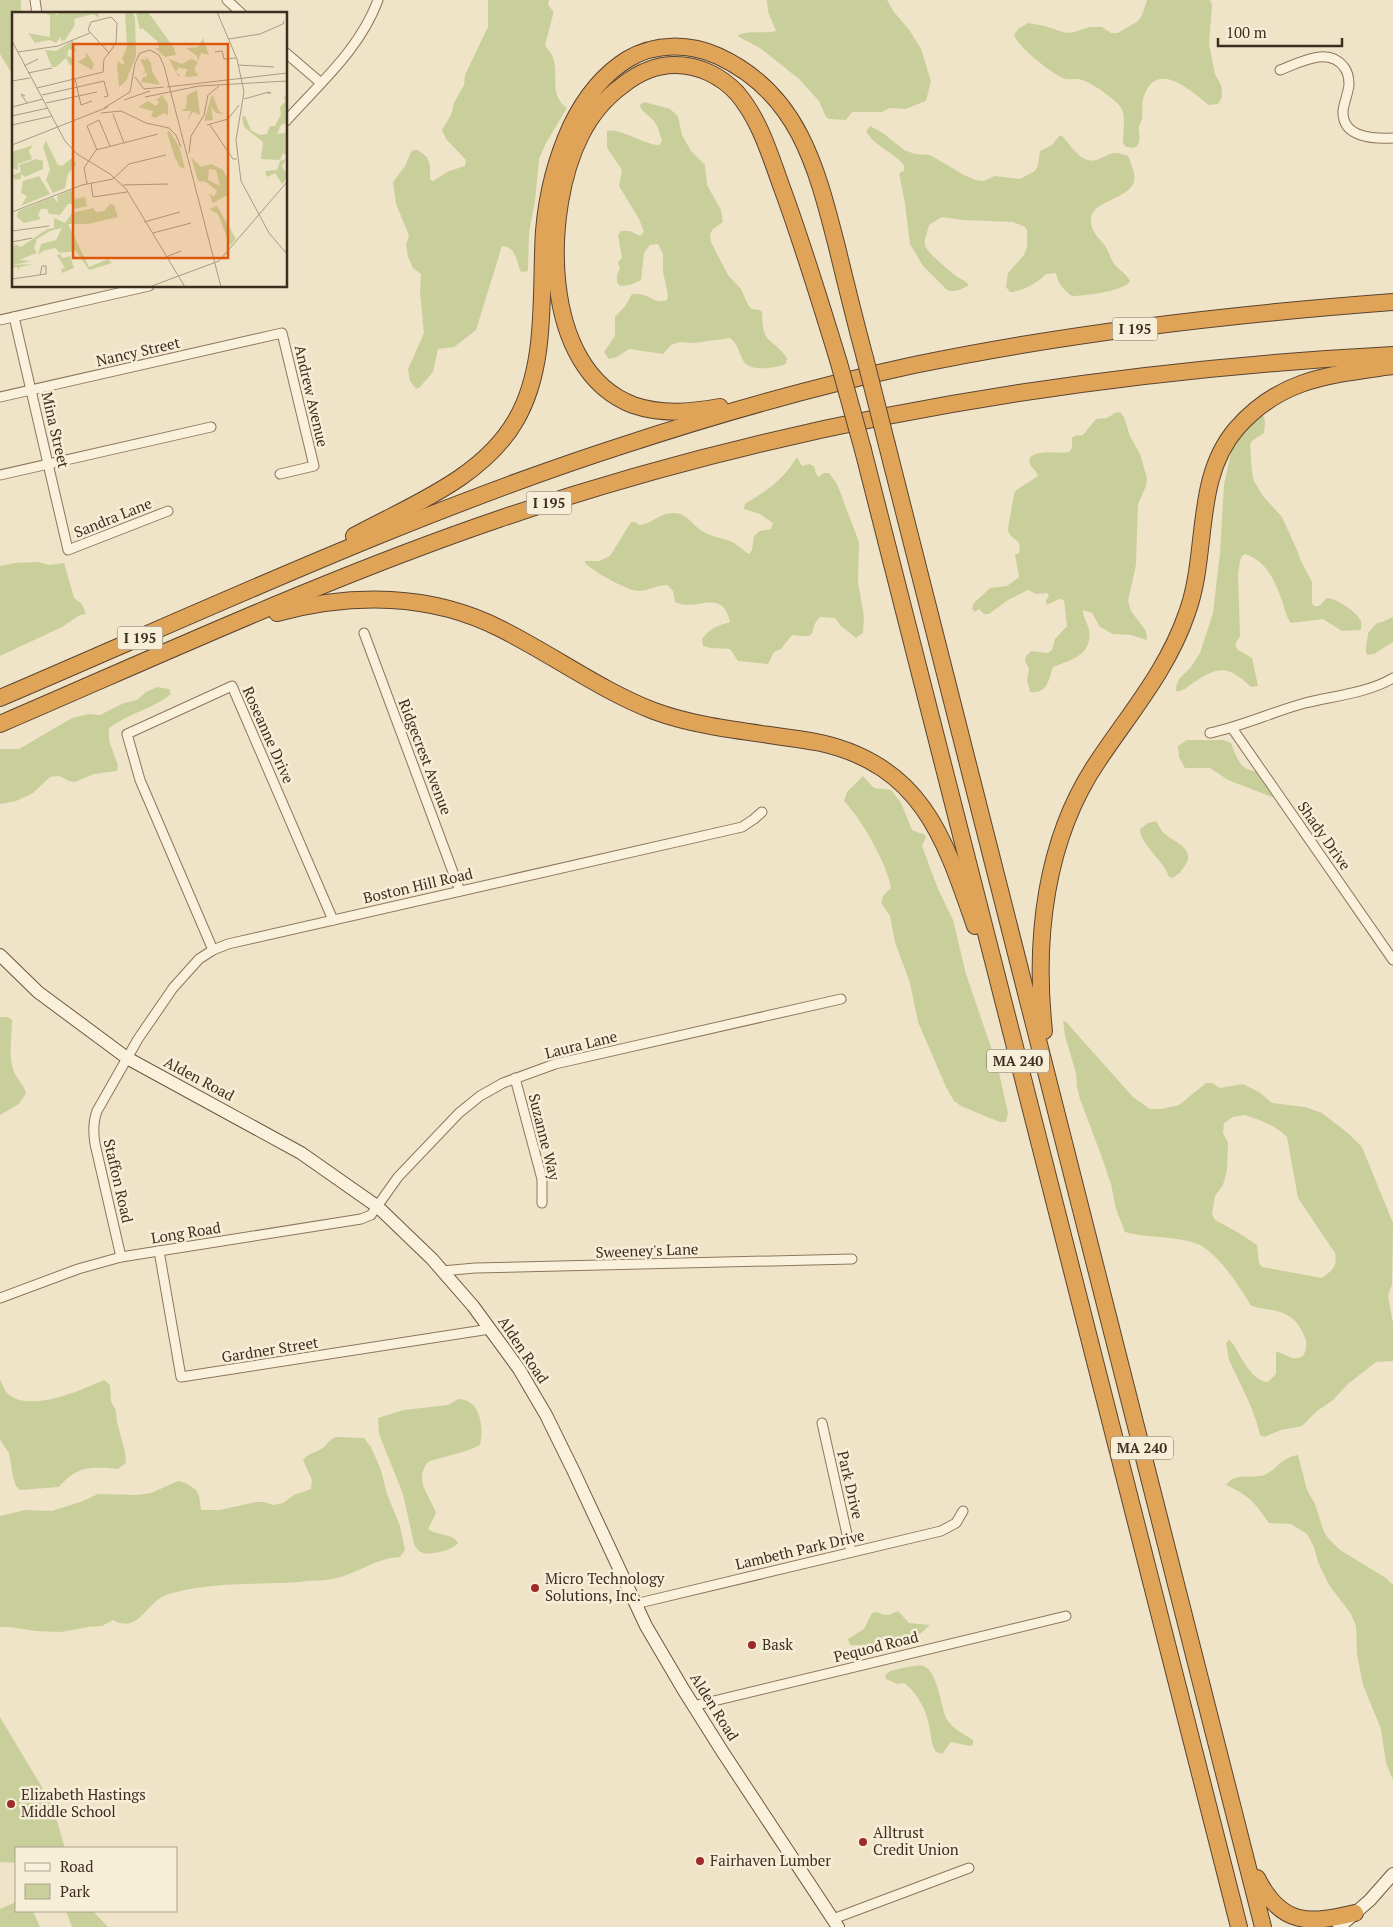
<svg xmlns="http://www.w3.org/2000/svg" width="1393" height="1927" font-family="'PT Serif',serif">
  <rect width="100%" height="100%" fill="#f0e4c8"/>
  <!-- green -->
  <g fill="#c9cf9b" fill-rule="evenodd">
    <polygon points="0,0 21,0 21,14 14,14 14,77 0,54"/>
    <path d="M488,0H549L548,5L553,11V15L545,45C547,48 550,52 552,55C560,73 548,95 567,108L546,143L539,159L535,201L529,232L528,271L521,272C516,262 517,247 502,246L476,330L454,347L438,349L433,372L419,388L416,389L410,381L408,369L424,333L420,292L421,274L413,268L408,257L406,245L409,235L396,204L393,182L405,166L411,152L414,150H418L427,157L430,165V179L433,181L449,171L465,166L466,160L446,139L442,130L451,115L454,103L464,85L465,75L485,33L488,27Z"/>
    <path d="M767,0H887L894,12L910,31L921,49L931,81L926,101L905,109L890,108L882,112H852L846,120L829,119L826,117L819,101L799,79L760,48L739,37L738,35C749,30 764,34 776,31L768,12Z"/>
    <path d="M1147,0H1210L1212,5L1209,44L1215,74L1221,85L1222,92V97L1218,104L1209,105C1191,91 1157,59 1144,96C1141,104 1143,112 1142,120C1141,122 1139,124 1139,127C1138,133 1142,140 1137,146C1134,149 1129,147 1126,147L1123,143C1123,134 1125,122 1123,112C1121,102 1092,83 1082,80C1077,78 1071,80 1066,79C1054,76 1018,47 1014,35L1019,28L1028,23L1045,26L1066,33L1074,32L1090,27H1102L1111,33H1118L1138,21L1142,15Z"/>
    <path d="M644,102L670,109L678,116L682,135L691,151L705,165L707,185L721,210L723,222L713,229L710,234L711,242L728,275L741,289L748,305L752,309L760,310L762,312C763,347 770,335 787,358L786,364C776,368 751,372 744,362C739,353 738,344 730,338L694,343L680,342L671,345L663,354L629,349L617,357L609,359L604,352L615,336V317L626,305L632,294C636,294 641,294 644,295C653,298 657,304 667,300L668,295L663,272V254L658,244L650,245L644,253L641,280L630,285L620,286L617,282V274L620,269L618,262L622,258L618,235L621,231H630L640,236L644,232L639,219L619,186L622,170L607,148V131C618,127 646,145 659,145L662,141L658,128L654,121L641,109L640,105Z"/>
    <path d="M870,126L883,133L904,150L915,154L930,155L964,175L976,180L984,181L995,176L1020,179L1035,171L1038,165L1040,151L1052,145L1059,136H1062C1069,143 1076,155 1085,159C1097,165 1105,153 1116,153C1120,153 1125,155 1128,156C1131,164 1136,174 1134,182C1127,201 1090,200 1091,221C1091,232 1100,239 1106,247C1110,254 1111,262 1117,267C1122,272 1126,274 1130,281C1125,291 1084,296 1072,296C1063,290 1058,283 1056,273L1046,274C1039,282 1021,292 1010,292L1006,287L1008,273L1024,255L1027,247V230L1025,227L1013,222L963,220L942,217L929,225C928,231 924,238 925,245C926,252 949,270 956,276C960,279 965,280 969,285C962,289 955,293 947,290L923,266L910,244L905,204L899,173L904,171V165C892,151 875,147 866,131Z"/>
    <path d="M1120,412L1124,417L1130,436L1140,454L1147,478L1146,486L1138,504L1136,565L1128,601L1131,611L1146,631L1147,640L1131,635L1113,634L1100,627L1092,613L1083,610C1083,618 1087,622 1089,629C1093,655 1072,660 1053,667C1049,680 1047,694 1030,692L1027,680L1029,669L1025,661L1026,656L1031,651L1048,653L1052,650L1055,639L1067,626L1064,600L1059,599L1047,605L1046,601L1049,595L1047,593L1036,594L1028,590L1008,600L989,614H984L979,609L975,612L972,609L974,603L990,588L1007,586L1019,577L1015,555L1019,553C1023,537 1010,541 1008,530C1008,527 1014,494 1015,491L1038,476C1036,468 1027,467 1030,457C1042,449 1055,454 1069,452L1072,448V438L1074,436L1083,435L1096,419L1107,418L1115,413Z"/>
    <path d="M1264,416L1265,422L1264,433L1252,441L1250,445L1252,472L1254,481L1263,496L1282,517L1297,550L1301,561L1312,582V603L1314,606H1319L1327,598C1336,598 1357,612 1361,621C1362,623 1361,627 1361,630L1342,631L1323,619L1291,623C1286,617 1284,606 1281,598C1275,580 1264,559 1245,554L1241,557L1238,573L1240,636L1235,645L1238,650L1252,658L1258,686L1251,687C1228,666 1220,665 1193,683C1187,687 1183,692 1176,691V687L1179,679L1191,667L1200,653L1213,613L1220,553L1224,485L1232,447L1247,420Z"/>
    <path d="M797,457L802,466L809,464L814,466L816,474L819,477L823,473H829L837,484L859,542L858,582L864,617L863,633L856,638L841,626L835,618L820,617C806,631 823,639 792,635L781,649L774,652L768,664L738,661L730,649L711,648L703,646L702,639C710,628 717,626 730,622C722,586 696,613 675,602L673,591L667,585C657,585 650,590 640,591C629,592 594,572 585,563V561H599L610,556L631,522H635L639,525C652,524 660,513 672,513C688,512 692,526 704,532C712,537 722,538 730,541C737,544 743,550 749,554L752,550L754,536L760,531L771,529L773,523L760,514L744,509L745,504C768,490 783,480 797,457Z"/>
    <polygon points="38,562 50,565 64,563 74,598 82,604 86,614 80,615 62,627 0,656 0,566 15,563"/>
    <path d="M1393,617V642L1374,654L1367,655C1364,646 1368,641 1368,633L1377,623L1382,622Z"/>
    <path d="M157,687L169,689L171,694C153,709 129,713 109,728V741L118,765L117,771L94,774L75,782L69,781L59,776L50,777L33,793L16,801L0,804V749H19L72,718L89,714L100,715L124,703L137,700L146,692Z"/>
    <path d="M1187,740H1223L1231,743C1238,761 1240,771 1262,772L1276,796L1272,797L1228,780L1210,768H1185L1179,757L1178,746Z"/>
    <path d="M863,776L874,788L891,790L901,803L912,830L925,835L926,837L922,846L938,889L953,920L966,974L998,1068L1008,1113L1006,1122H1000L987,1117L961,1106L954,1101L946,1087L918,1022L910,983L895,942L890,916L881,903L883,896L891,888C888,865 860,817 844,801L847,792Z"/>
    <path d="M1156,821C1159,826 1161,831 1165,834C1173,841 1190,847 1188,859C1187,865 1182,868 1180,873L1172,878L1169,877C1165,862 1139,843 1140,829L1148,823Z"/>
    <path d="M0,1017H8L12,1020C12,1036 8,1057 14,1072C18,1080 23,1084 26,1093L19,1104L0,1115Z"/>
    <path d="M1063,1020L1067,1023L1133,1097L1150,1109H1161L1179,1105L1206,1083H1212L1220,1088L1243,1084L1259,1092L1272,1103L1305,1107L1322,1113L1349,1134L1362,1147L1393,1223L1392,1284L1388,1296L1393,1323V1361L1376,1362L1348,1384L1332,1401L1317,1411L1302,1426L1281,1430L1264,1437L1260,1435L1256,1420L1249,1402L1229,1360L1226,1343L1229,1340L1233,1344C1241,1357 1252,1381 1268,1382L1276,1374V1352C1284,1352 1289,1360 1298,1358C1304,1357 1305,1353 1306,1347C1307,1341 1305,1338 1303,1333C1291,1308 1274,1312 1251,1306C1241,1288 1220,1257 1202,1246C1183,1236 1146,1238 1125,1232L1116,1209L1111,1184L1101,1155L1080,1099L1077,1087L1076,1073L1065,1036ZM1244,1115C1260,1120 1276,1125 1287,1137L1298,1198L1335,1253C1338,1267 1332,1270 1322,1278L1262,1267L1259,1263L1257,1245L1239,1233L1215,1220L1212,1214L1215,1196L1223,1185L1227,1170L1228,1143L1223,1133L1224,1123L1233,1117Z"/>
    <path d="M0,1379C2,1384 4,1389 7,1393C29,1414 81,1390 104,1380L110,1385L111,1401L116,1411L117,1422L125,1452L126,1463L118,1469C89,1467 79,1465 59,1487L20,1490L16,1486L13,1477L9,1453L0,1440Z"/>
    <path d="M458,1399C481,1399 484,1428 480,1445C463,1454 446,1455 428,1462C413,1480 430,1496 436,1513L428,1529C437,1536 453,1533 458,1543C453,1550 432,1555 423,1553C418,1551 416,1548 414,1544L403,1494L379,1434L378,1418L404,1410L448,1405Z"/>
    <path d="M336,1437L364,1438L371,1447L381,1470L387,1494L400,1526L405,1550L400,1557C375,1558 356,1575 332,1579C324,1581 317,1580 309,1581C263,1586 214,1580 169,1594C145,1601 140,1635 113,1620L102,1626L88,1627L61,1632L35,1631L10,1627H0V1516L25,1510L52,1511L83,1501L98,1494L137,1495L151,1493L178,1481L186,1483L196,1490L199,1495L201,1510H220L256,1502H264L273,1505L283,1503L294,1495L311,1489L312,1480L303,1460C311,1451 317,1453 324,1447C329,1442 329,1440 336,1437Z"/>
    <path d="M1298,1455L1307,1490L1315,1504L1324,1532L1328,1538L1340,1550L1386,1578L1393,1585V1780L1386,1763L1381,1729L1363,1685L1357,1654L1356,1626L1351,1614L1329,1585L1318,1562L1314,1547L1307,1534L1291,1524L1269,1523C1254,1502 1250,1496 1226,1485C1235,1472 1251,1479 1264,1475C1277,1470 1281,1457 1298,1455Z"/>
    <path d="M898,1611L909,1623L930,1625C910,1643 911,1642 885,1636L875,1646L850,1645L848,1639L864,1629L872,1613L877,1612C885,1617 890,1615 898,1611Z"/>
    <path d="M912,1666C915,1666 920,1665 923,1666C937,1669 941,1706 946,1718C951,1728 964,1734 973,1740V1745L970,1746L951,1742L942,1754L936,1752C930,1743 931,1731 928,1721C925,1707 915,1691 904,1683L897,1684L886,1679L885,1675L890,1671Z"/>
    <polygon points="0,1717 52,1804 65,1848 16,1848 16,1863 0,1862"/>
    <polygon points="16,1902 16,1911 33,1911 40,1927 0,1927 0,1909"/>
    <polygon points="66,1911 93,1911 108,1927 72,1927"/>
  </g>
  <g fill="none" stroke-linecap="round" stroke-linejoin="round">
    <defs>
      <g id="street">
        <polyline points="35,0 37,14"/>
        <polyline points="227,0 242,14"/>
        <polyline points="286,53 321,83"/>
        <path d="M1280,70C1299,63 1328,46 1344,67C1348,72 1349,78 1349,85C1348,94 1344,102 1343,111C1342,138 1374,139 1393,138"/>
        <path d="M286,121C320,83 360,49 378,0"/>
        <polyline points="14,317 68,550 168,511"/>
        <polyline points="0,320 149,286"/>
        <polyline points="0,397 282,333 314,466 280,474"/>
        <polyline points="0,475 211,427"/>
        <polyline points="364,633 460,891"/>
        <polyline points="1232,728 1393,960"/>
        <path d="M1210,733C1243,726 1272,712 1305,703C1333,696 1368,693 1393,678"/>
        <polyline points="213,950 140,780 127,734 232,686 333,920"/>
        <polyline points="515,1078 542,1179 542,1203"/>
        <polyline points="159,1251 181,1377 490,1329"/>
        <path d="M121,1257L95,1144C93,1132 93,1122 97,1111L138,1039L173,988L199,959L213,950L228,944L742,827L754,819L762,812"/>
        <polyline points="442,1271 475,1268 852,1259"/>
        <polyline points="0,1298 78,1269 121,1257 361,1219 371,1215 398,1177 459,1113 480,1096 503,1083 555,1064 841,999"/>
        <polyline points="822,1423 851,1552"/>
        <polyline points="635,1604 941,1531 956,1523 963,1511"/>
        <polyline points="693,1706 1066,1616"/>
        <polyline points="833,1919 969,1868"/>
      </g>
      <g id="secondary">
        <polyline points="0,955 38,992 127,1058 301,1153 378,1207 432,1259 473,1306 519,1369 546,1415 574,1472 646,1626 683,1689 722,1751 838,1927"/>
        <polyline points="1339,1927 1370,1900 1393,1874"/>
      </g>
      <g id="highway">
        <path d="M720,407C691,412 662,415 633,405C539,369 543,209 581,135C591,115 605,98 623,85C638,73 656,65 675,65C699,65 721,76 737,93C760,120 770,155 782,188C803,245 821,304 839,363"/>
        <polyline points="887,445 1263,1927"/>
        <polyline points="863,450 1239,1927"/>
        <path d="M354,536C411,505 483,478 516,420C548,365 540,292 544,231C547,194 556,159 571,126C584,99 602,75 628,59C655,43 689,43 718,56C799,93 817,169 837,247C846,284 855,321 865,358"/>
        <path d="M277,613C352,593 431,593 501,629C553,655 600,690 654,711C705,730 768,733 821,743C922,766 945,839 975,926"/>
        <path d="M0,698C206,610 410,514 624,445C718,414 817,386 914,365C1072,332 1233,314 1393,302"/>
        <path d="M0,724C165,653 329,577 499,519C789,420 1088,371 1393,355"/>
        <path d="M1044,1031C1034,939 1045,839 1098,761C1130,713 1168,669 1187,613C1209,553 1193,478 1237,428C1281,378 1330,375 1393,366"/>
        <path d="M1257,1878C1281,1926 1309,1924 1355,1913"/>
      </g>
    </defs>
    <!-- street casing -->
    <use href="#street" stroke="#8d765c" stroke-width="11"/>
    <!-- secondary casing -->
    <use href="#secondary" stroke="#6f573f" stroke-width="14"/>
    <!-- highway casing -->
    <use href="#highway" stroke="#5b4430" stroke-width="18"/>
    <!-- street -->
    <use href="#street" stroke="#faf1dc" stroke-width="9"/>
    <!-- secondary -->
    <use href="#secondary" stroke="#faf1dc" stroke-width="12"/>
    <!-- highway -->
    <use href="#highway" stroke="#e0a458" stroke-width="16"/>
    <defs>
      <g id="highway-bridge">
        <polyline points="865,358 887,445"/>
        <polyline points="839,363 863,450"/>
      </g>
    </defs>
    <!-- highway-bridge casing -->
    <use href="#highway-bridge" stroke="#5b4430" stroke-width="18" stroke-linecap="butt"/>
    <!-- highway-bridge -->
    <use href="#highway-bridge" stroke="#e0a458" stroke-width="16"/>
  </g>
  <!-- markers -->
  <g fill="#9e2a2b" stroke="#f7eed8" stroke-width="2">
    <circle cx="535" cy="1588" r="5"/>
    <circle cx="752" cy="1645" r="5"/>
    <circle cx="11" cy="1804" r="5"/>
    <circle cx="863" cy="1842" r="5"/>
    <circle cx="700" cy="1861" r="5"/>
  </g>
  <g text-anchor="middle" stroke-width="5" stroke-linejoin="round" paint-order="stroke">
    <!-- shield labels -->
    <g fill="#f7eed8" stroke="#756857" stroke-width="1">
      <rect x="1112.5" y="317.5" width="45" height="23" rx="4"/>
      <rect x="526.5" y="491.5" width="45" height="23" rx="4"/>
      <rect x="117.5" y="626.5" width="45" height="23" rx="4"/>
      <rect x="987" y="1049.5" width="62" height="23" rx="4"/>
      <rect x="1111" y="1436.5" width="62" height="23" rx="4"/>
    </g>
    <g font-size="14" font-weight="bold" fill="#3d2e20">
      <text x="1135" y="334">I 195</text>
      <text x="549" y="508">I 195</text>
      <text x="140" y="643">I 195</text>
      <text x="1018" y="1066">MA 240</text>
      <text x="1142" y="1453">MA 240</text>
    </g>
    <!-- street labels -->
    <g font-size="15" fill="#3d2e20" stroke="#f7eed8">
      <text transform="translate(138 352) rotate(-13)" y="5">Nancy Street</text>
      <text transform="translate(311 396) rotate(77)" y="5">Andrew Avenue</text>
      <text transform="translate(55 430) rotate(77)" y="5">Mina Street</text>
      <text transform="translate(113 518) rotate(-22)" y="5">Sandra Lane</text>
      <text transform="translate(268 735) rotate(66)" y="5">Roseanne Drive</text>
      <text transform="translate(425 757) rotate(69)" y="5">Ridgecrest Avenue</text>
      <text transform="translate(1324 836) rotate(55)" y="5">Shady Drive</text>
      <text transform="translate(418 886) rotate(-13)" y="5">Boston Hill Road</text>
      <text transform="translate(581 1045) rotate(-14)" y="5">Laura Lane</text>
      <text transform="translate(199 1079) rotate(28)" y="5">Alden Road</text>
      <text transform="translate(544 1137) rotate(76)" y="5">Suzanne Way</text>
      <text transform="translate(118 1181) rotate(77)" y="5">Staffon Road</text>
      <text transform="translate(186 1233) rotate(-9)" y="5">Long Road</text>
      <text transform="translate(647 1251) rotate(-2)" y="5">Sweeney's Lane</text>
      <text transform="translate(270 1350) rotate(-9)" y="5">Gardner Street</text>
      <text transform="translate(523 1350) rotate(56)" y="5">Alden Road</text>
      <text transform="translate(850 1485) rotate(77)" y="5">Park Drive</text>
      <text transform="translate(800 1550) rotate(-13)" y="5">Lambeth Park Drive</text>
      <text transform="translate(876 1647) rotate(-14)" y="5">Pequod Road</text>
      <text transform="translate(714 1707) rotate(58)" y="5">Alden Road</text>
    </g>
    <!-- poi labels -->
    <g font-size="15" fill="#3d2e20" stroke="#f7eed8" text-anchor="start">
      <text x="545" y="1584">Micro Technology<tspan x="545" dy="17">Solutions, Inc.</tspan></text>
      <text x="762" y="1650">Bask</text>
      <text x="21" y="1800">Elizabeth Hastings<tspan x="21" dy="17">Middle School</tspan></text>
      <text x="873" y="1838">Alltrust<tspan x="873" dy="17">Credit Union</tspan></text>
      <text x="710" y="1866">Fairhaven Lumber</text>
    </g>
  </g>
  <!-- overview -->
  <g transform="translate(12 12)">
    <rect width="275" height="275" fill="#f0e4c8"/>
    <path d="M30,0H43L45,4L46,0H86L87,6L81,2L62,7L63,13L53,28L49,29V25L44,31L38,28L23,31L16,21L38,25V3ZM113,0H121L123,6L124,44L114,69L107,75L105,52L107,49L109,52L113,51L110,47L115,35ZM136,0L162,36L164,43L153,45L143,36H147L146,30L130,16L128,18L124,1ZM191,26L197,43L189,41L186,49L185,44L174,36L186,35ZM61,28L64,40L57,37L55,43L63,48L61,51L58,54L54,46L44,55H40L33,38L44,39ZM74,40L82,52L80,58L66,50L74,45ZM133,44L139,51L140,59L148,73L129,70L131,65H135L134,59L130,64L133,58L128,47L134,48ZM157,47L170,52L179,47L186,50L182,57L186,64L173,65L175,57L166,56L164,60L169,64H166ZM185,78L188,103L181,100L175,109L179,99H169L174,96L175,83ZM200,82L207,99L212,102L204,101L199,94L201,108L192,109ZM150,83L156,92V103L152,101L143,106L139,104L141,99L126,95L136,89L144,94L147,90L144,88ZM275,84V111L269,113L265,122L273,121L275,116V144L271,141L268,148L249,147L251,130L232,115L230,105L233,104L239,118L248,123L255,122L258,114H263L269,102L268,95L274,89L271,85ZM157,118L167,134L173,157L168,155L163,146L155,121ZM34,129L46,153L50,154L61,145L64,153L56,162L53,176L41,181L34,168L38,157L31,135ZM21,133L17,139L20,147L6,152V158L0,156V140ZM179,145L189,155L199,152L211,158L216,168V183L201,191L197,181L202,185L205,179L194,170L186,169ZM197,157L204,158L208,174L196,168ZM24,147L31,149V157L13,165L9,162V167L3,168L0,163L9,160L7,153ZM274,147L270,155L275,162L272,170L270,172L263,161L255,165L253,159L265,158L268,149ZM27,164L38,182L9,194L15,184L9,181L11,169ZM59,178L63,187L73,185L75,194L63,197L61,192H56L48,203L37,202L35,197H29L26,203L29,207L12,211L5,205L6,199L41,185L46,191L45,184ZM98,192L102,193L106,205L76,212H56L77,255L96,247L100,251L77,258L64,239L48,241L43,236L31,239L26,243L29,232L44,228L50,216L38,219L25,227L22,236L25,241L7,248L20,249L1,253L22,252L8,255L6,259L5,255L0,256V237L3,232L9,235L35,217L42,216V206L53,211L60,201L81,196L84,200L92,199ZM205,194L224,227L218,234L206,202L197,197ZM49,242L50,246L58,244L62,256L50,261L49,257L53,256L45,243Z" fill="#c9cf9b" fill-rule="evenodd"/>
    <path fill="none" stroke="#a89b85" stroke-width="1" d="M205,0L225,47L232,80L224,128L229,169L257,221L275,242M217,27L248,22L271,12L272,9M0,29L53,129L65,142L98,162L114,177L173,275M6,40L46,34L78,21M203,40L210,39L212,47L224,46M226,53L262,55M12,54L26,47M91,60L92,47L100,37L104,30L105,11L99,5L79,10L76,18L97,41M16,61L40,56M123,65L132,77L152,75M63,67L69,93L80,89M0,69L18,66M155,75L275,61M25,76L91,60M30,83L92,69L96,84L92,85M13,84L9,82L15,91M133,85L187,74L275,69M232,87L257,80L259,81H255M112,88L138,79M34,91L85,80M0,95L31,87M92,96L118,80L123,51L128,41L138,38L147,43L152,54L209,275M89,101L109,99L134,111L157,116L164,123L169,135M101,102L112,131M0,104L36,96M0,113L40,104M195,113L216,107L227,93M198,113L221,147H225M0,133L96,95M85,138L75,114L87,108L98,134M177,141L179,124L192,103L196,83L207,74M79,171L81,185L115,180M75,172L72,156L84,138L146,122M111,173L156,172M0,200L70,173L101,167L117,152L154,143M132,210L168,200M0,219L37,214M141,221L179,211M0,230L20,226M154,245L169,239M0,267L34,262V254H30L28,263M137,275L207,249L275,170"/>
    <path fill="#df570d" fill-opacity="0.15" stroke="#df570d" stroke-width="2.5" d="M61,32H216V246H61Z"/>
    <rect width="275" height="275" fill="none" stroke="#3d2e20" stroke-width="2.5"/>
  </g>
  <!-- legend -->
  <rect x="15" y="1847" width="162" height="65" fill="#f7eed8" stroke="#ada18e"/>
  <rect x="25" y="1863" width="25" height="8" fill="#faf1dc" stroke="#ada18e"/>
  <text x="60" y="1872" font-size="15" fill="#3d2e20">Road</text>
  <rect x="25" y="1884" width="25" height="15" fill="#c9cf9b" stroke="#ada18e"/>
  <text x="60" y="1897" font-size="15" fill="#3d2e20">Park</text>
  <!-- scale -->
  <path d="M1218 38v8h124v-8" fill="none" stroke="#3d2e20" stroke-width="2.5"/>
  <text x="1226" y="38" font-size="15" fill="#3d2e20" stroke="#f7eed8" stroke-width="4" paint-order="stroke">100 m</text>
</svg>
